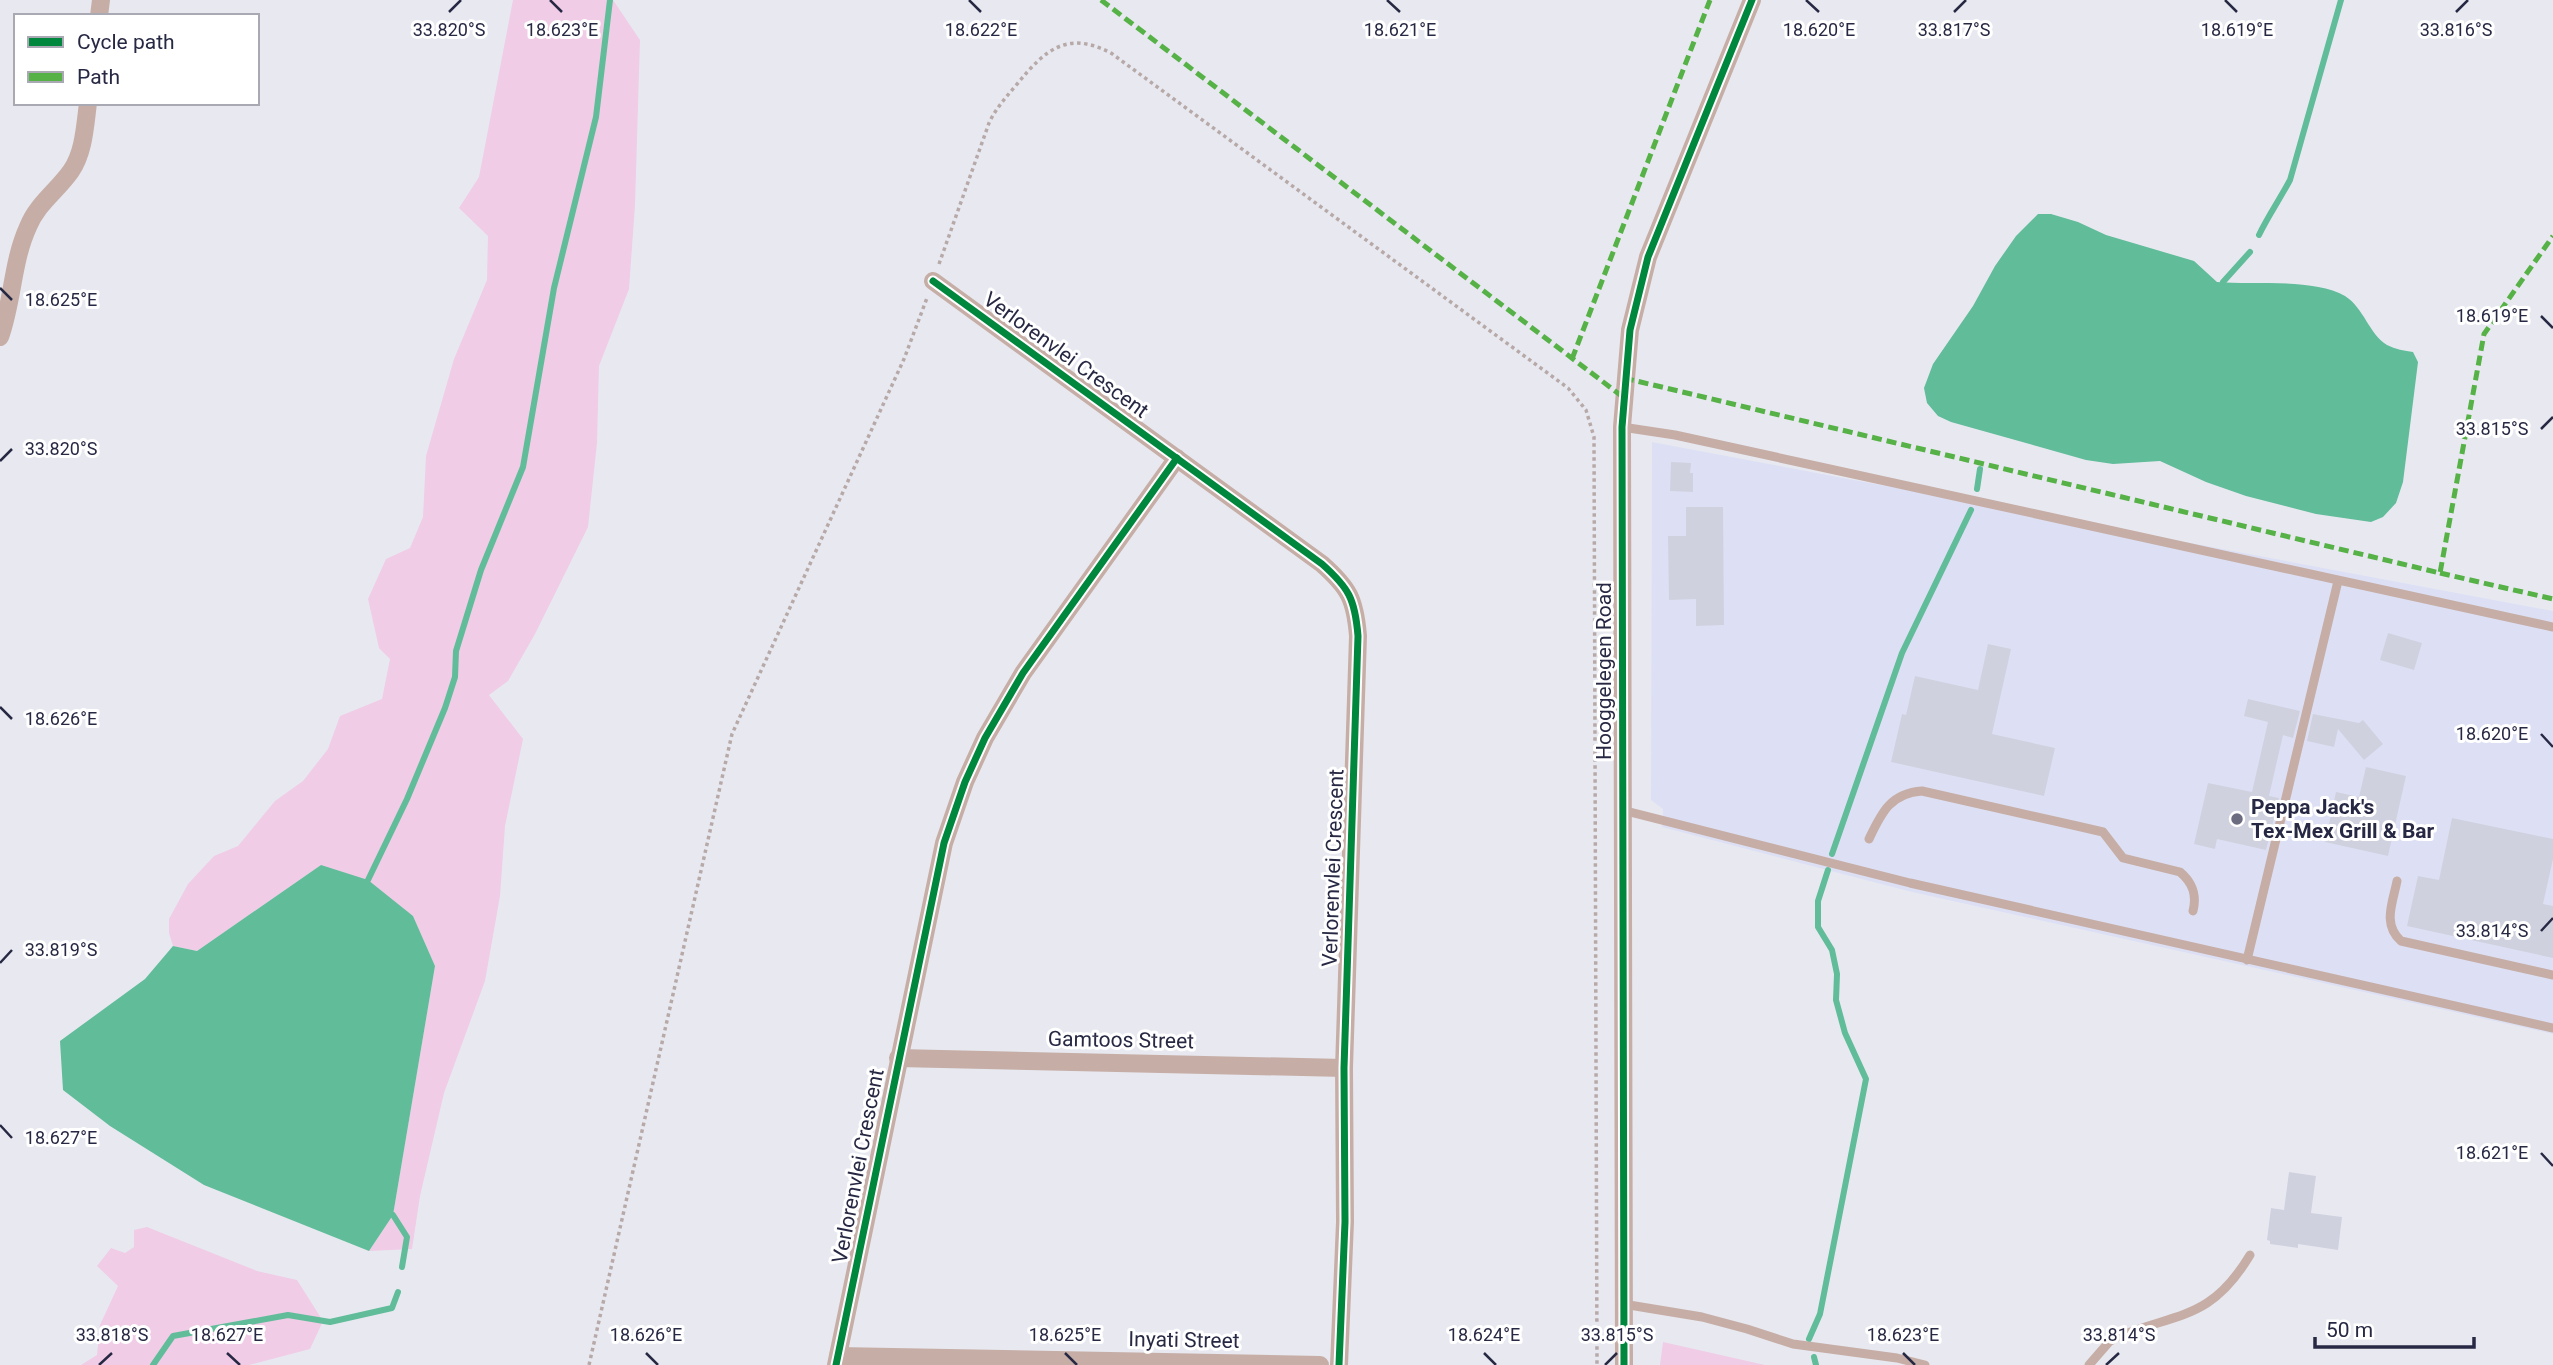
<svg xmlns="http://www.w3.org/2000/svg" width="2553" height="1365" font-family="Roboto,sans-serif">
  <rect width="100%" height="100%" fill="#e8e9f0"/>
  <!-- built -->
  <polygon fill="#dde0f4" points="1652,442 2553,611 2553,1034 1912,892 1662,827 1663,809 1651,800"/>
  <!-- green -->
  <g fill="#f0cce6">
    <polygon points="513,0 613,0 640,40 635,205 629,289 599,366 597,443 588,527 535,634 508,681 489,695 523,739 505,826 500,896 485,981 444,1093 420,1196 412,1249 369,1251 393,1215 435,966 413,916 321,865 197,951 173,946 169,933 169,919 188,884 214,856 238,846 275,801 303,781 328,749 340,716 382,699 390,659 379,648 368,599 386,559 410,548 423,517 426,456 454,359 487,280 488,236 459,208 479,177"/>
    <polygon points="147,1227 257,1271 297,1280 323,1321 310,1349 249,1365 81,1365 97,1355 100,1325 118,1286 97,1266 111,1248 125,1253 134,1247 134,1230"/>
    <polygon points="1663,1342 1765,1365 1660,1365"/>
  </g>
  <!-- water -->
  <g fill="#60bc99">
    <path d="M2038,214H2051L2078,222L2106,235L2194,261L2217,282C2253,285 2314,278 2345,296C2364,308 2369,334 2387,345C2395,349 2405,351 2413,352L2418,362L2403,482L2396,503L2383,517L2371,522L2316,514L2246,496L2206,482L2160,461L2113,464L2086,460L1951,422L1938,416L1927,403L1924,388L1933,364L1973,306L1995,266L2016,236Z"/>
    <polygon points="321,865 368,880 413,916 435,966 393,1215 369,1251 204,1185 110,1126 63,1090 60,1041 145,979 173,946 197,951"/>
  </g>
  <g fill="none" stroke-linecap="round" stroke-linejoin="round">
    <!-- stream -->
    <g stroke="#60bc99" stroke-width="6">
      <path d="M2259,235C2268,216 2280,199 2290,180L2341,0"/>
      <polyline points="2223,282 2250,252"/>
      <polyline points="1977,489 1980,469"/>
      <polyline points="1832,854 1902,653 1971,510"/>
      <polyline points="368,880 407,799 445,708 455,677 456,651 481,570 523,467 554,288 596,117 610,0"/>
      <polyline points="393,1215 407,1237 402,1267"/>
      <polyline points="1809,1339 1820,1314 1866,1079 1845,1033 1836,1000 1837,974 1832,950 1818,927 1818,901 1828,870"/>
      <polyline points="1814,1357 1816,1365"/>
      <polyline points="153,1365 173,1336 288,1315 330,1322 392,1308 398,1292"/>
    </g>
  </g>
  <!-- building -->
  <g fill="#d0d1df">
    <polygon points="1671,462 1691,463 1690,473 1693,473 1693,492 1670,491"/>
    <polygon points="1686,507 1723,507 1724,625 1696,626 1696,599 1669,600 1668,536 1686,536"/>
    <polygon points="2388,633 2422,643 2414,670 2380,660"/>
    <polygon points="1988,644 2011,649 1992,734 2055,748 2044,796 1891,762 1902,714 1906,715 1915,676 1978,690"/>
    <polygon points="2248,699 2300,711 2293,738 2283,735 2269,796 2279,798 2266,850 2217,839 2215,849 2194,844 2208,783 2252,792 2268,722 2244,716"/>
    <polygon points="2313,714 2359,723 2363,720 2383,744 2364,760 2338,729 2334,747 2307,741"/>
    <polygon points="2366,767 2406,776 2388,856 2325,842 2336,792 2359,797"/>
    <polygon points="2452,818 2553,839 2553,859 2543,904 2553,906 2553,958 2407,926 2418,876 2439,880"/>
    <polygon points="2289,1172 2316,1176 2311,1213 2342,1217 2338,1250 2298,1244 2298,1248 2270,1244 2270,1241 2267,1240 2271,1208 2284,1210"/>
  </g>
  <g fill="none" stroke-linecap="round" stroke-linejoin="round">
    <!-- path -->
    <g stroke="#b7a9a8" stroke-width="3.5" stroke-dasharray="3.5 3.5" stroke-linecap="butt">
      <path d="M939,264L989,123C996,108 1007,96 1018,83C1045,50 1067,30 1111,53L1568,388L1586,410L1594,437L1597,1365"/>
      <polyline points="589,1365 732,734 904,359 927,298"/>
    </g>
    <!-- service -->
    <g stroke="#c6aea7" stroke-width="9">
      <polyline points="1622,427 1675,435 2553,627"/>
      <polyline points="1622,810 1910,883 2553,1028"/>
      <path d="M1869,839C1881,814 1890,793 1922,791L2077,826L2103,832L2123,858L2180,872C2193,883 2197,895 2193,911"/>
      <path d="M2397,881C2393,902 2382,924 2401,941L2553,975"/>
      <polyline points="2247,960 2338,581"/>
      <polyline points="1623,1304 1702,1317 1747,1329 1793,1344 1897,1358 1925,1365"/>
      <path d="M2089,1365L2109,1342L2117,1337C2179,1312 2211,1320 2250,1255"/>
    </g>
    <!-- minor -->
    <g stroke="#c6aea7" stroke-width="18">
      <polyline points="99,16 101,0"/>
      <path d="M933,281L1322,564C1349,588 1355,599 1358,636L1344,1068L1345,1222L1339,1365"/>
      <path d="M0,337C13,301 12,262 28,227C37,204 57,191 71,171C84,152 85,126 88,103"/>
      <polyline points="898,1058 1344,1068"/>
      <polyline points="838,1356 1320,1365"/>
      <polyline points="836,1365 944,843 965,782 985,738 1023,673 1177,458"/>
      <polyline points="1624,1365 1622,427 1630,330 1648,257 1752,0"/>
    </g>
    <!-- quiet -->
    <g stroke="#56b247" stroke-width="5" stroke-dasharray="10 5" stroke-linecap="butt">
      <polyline points="1101,0 1623,397"/>
      <polyline points="1572,359 1710,0"/>
      <polyline points="1624,378 2440,573 2484,334 2553,236"/>
      <polyline points="2440,573 2553,599"/>
    </g>
    <defs>
      <g id="cycleway">
        <path d="M933,281L1322,564C1349,588 1355,599 1358,636L1344,1068L1345,1222L1339,1365"/>
        <polyline points="836,1365 944,843 965,782 985,738 1023,673 1177,458"/>
        <polyline points="1624,1365 1622,427 1630,330 1648,257 1752,0"/>
      </g>
    </defs>
    <!-- cycleway casing -->
    <use href="#cycleway" stroke="#fff" stroke-width="11"/>
    <!-- cycleway -->
    <use href="#cycleway" stroke="#00873e" stroke-width="7"/>
  </g>
  <!-- ticks -->
  <path fill="none" stroke="#272843" stroke-width="2.5" d="M550,0L562,12M969,0L981,12M1387,0L1400,12M1806,0L1819,12M2225,0L2237,12M449,12L461,0M1954,12L1966,0M2456,12L2468,0M0,288L12,300M2541,316L2553,328M2541,429L2553,417M0,461L12,449M0,707L12,719M2541,734L2553,747M2541,931L2553,918M0,963L12,950M0,1125L12,1138M2541,1153L2553,1166M227,1353L240,1365M646,1353L658,1365M1065,1353L1077,1365M1484,1353L1496,1365M1903,1353L1915,1365M99,1365L112,1353M1605,1365L1617,1353M2106,1365L2119,1353"/>
  <!-- markers -->
  <circle fill="#6b6c80" stroke="#fff" stroke-width="2.5" cx="2237" cy="819" r="7"/>
  <g text-anchor="middle" stroke-width="6" stroke-linejoin="round" paint-order="stroke">
    <!-- street labels -->
    <g font-size="21" fill="#272843" stroke="#fff">
      <text transform="translate(1066 355) rotate(36)" y="7">Verlorenvlei Crescent</text>
      <text transform="translate(1604 671) rotate(-90)" y="7">Hooggelegen Road</text>
      <text transform="translate(1333 868) rotate(-88)" y="7">Verlorenvlei Crescent</text>
      <text transform="translate(1121 1040) rotate(1)" y="7">Gamtoos Street</text>
      <text transform="translate(858 1166) rotate(-79)" y="7">Verlorenvlei Crescent</text>
      <text transform="translate(1184 1340) rotate(1)" y="7">Inyati Street</text>
    </g>
    <!-- poi labels -->
    <g font-size="21" font-weight="bold" fill="#272843" stroke="#fff" text-anchor="start">
      <text x="2251" y="814">Peppa Jack's<tspan x="2251" dy="24">Tex-Mex Grill &amp; Bar</tspan></text>
    </g>
  </g>
  <g font-size="18" text-anchor="middle" fill="#272843" stroke="#fff" stroke-width="6" stroke-linejoin="round" paint-order="stroke">
    <text x="449" y="36">33.820°S</text>
    <text x="562" y="36">18.623°E</text>
    <text x="981" y="36">18.622°E</text>
    <text x="1400" y="36">18.621°E</text>
    <text x="1819" y="36">18.620°E</text>
    <text x="1954" y="36">33.817°S</text>
    <text x="2237" y="36">18.619°E</text>
    <text x="2456" y="36">33.816°S</text>
    <text x="61" y="306">18.625°E</text>
    <text x="2492" y="322">18.619°E</text>
    <text x="2492" y="435">33.815°S</text>
    <text x="61" y="455">33.820°S</text>
    <text x="61" y="725">18.626°E</text>
    <text x="2492" y="740">18.620°E</text>
    <text x="2492" y="937">33.814°S</text>
    <text x="61" y="956">33.819°S</text>
    <text x="61" y="1144">18.627°E</text>
    <text x="2492" y="1159">18.621°E</text>
    <text x="112" y="1341">33.818°S</text>
    <text x="646" y="1341">18.626°E</text>
    <text x="2119" y="1341">33.814°S</text>
    <text x="227" y="1341">18.627°E</text>
    <text x="1065" y="1341">18.625°E</text>
    <text x="1484" y="1341">18.624°E</text>
    <text x="1617" y="1341">33.815°S</text>
    <text x="1903" y="1341">18.623°E</text>
  </g>
  <!-- legend -->
  <rect x="14" y="14" width="245" height="91" fill="#ffffff" stroke="#a9a9b4" stroke-width="2"/>
  <rect x="28" y="37" width="35" height="10" fill="#00873e" stroke="#a9a9b4" stroke-width="2"/>
  <text x="77" y="49" font-size="21" fill="#272843">Cycle path</text>
  <rect x="28" y="72" width="35" height="10" fill="#56b247" stroke="#a9a9b4" stroke-width="2"/>
  <text x="77" y="84" font-size="21" fill="#272843">Path</text>
  <!-- scale -->
  <path d="M2315 1337v10h159v-10" fill="none" stroke="#272843" stroke-width="3.5"/>
  <text x="2326" y="1337" font-size="21" fill="#272843" stroke="#ffffff" stroke-width="5" paint-order="stroke">50 m</text>
</svg>
